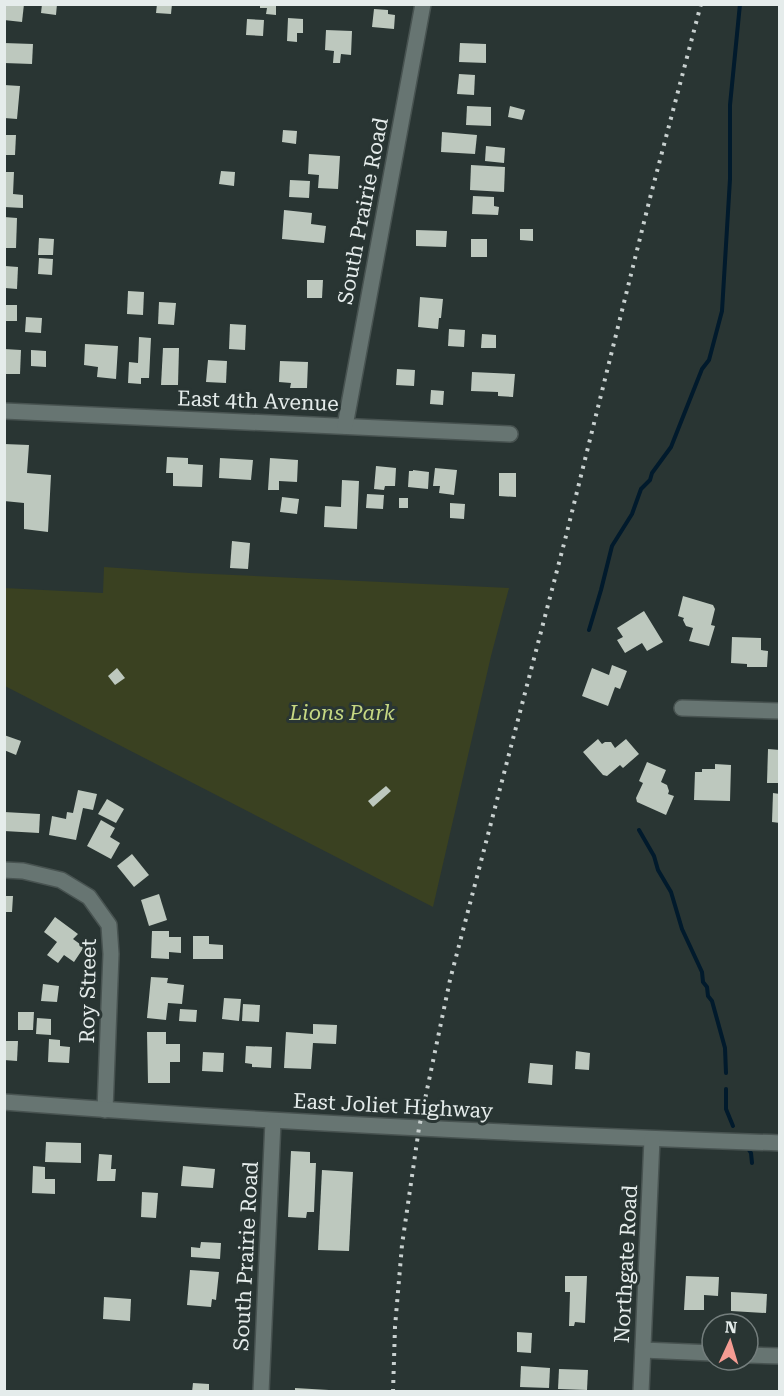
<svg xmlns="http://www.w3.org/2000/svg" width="784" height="1396" font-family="'Roboto Serif',serif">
  <rect width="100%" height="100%" fill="#293533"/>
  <!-- green -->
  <polygon fill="#3a4121" points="104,567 190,573 509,588 491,656 433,907 5,686 4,588 103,593"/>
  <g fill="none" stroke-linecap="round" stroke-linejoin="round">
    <!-- stream -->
    <g stroke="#011a2c" stroke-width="4">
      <polyline points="589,630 601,590 612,546 632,514 641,489 650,480 652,473 671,447 702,369 709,360 722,311 730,179 730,105 740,4"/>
      <polyline points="639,830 654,856 658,870 671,892 682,929 702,972 703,982 707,987 708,996 712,1001 725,1048 726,1073"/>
      <polyline points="726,1089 726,1109 733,1126"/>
      <polyline points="749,1150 751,1153 752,1163"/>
    </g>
  </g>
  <!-- building -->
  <g fill="#bdc8be">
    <polygon points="5,4 24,4 22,22 4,20"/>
    <polygon points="42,4 57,4 56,15 41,13"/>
    <polygon points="157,4 172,4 171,14 156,13"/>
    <polygon points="260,4 276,4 276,15 266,14 267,8 260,8"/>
    <polygon points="374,9 388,10 388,14 395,15 394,29 372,27"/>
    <polygon points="288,18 303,19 303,33 297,33 297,42 287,41"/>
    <polygon points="247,19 264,20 263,36 246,35"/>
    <polygon points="326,30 352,31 351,55 341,54 340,63 333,63 334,51 325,50"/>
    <polygon points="4,43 33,44 32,64 4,63"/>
    <polygon points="460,43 486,44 486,63 459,62"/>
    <polygon points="459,74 475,75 474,95 457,94"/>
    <polygon points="4,85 20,86 17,119 4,118"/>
    <polygon points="467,106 491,107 491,126 466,125"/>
    <polygon points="510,106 525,110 522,120 508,117"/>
    <polygon points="283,130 297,131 296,144 282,142"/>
    <polygon points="442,132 477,135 475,154 441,152"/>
    <polygon points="4,135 16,135 15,155 4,155"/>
    <polygon points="486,146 505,148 504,163 485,161"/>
    <polygon points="309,154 340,156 338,189 318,188 319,175 308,174"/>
    <polygon points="471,165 505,167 504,192 470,190"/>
    <polygon points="221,171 235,172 234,186 219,184"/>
    <polygon points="4,172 14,172 13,194 23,195 23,208 4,207"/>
    <polygon points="290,180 310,181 309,198 289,197"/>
    <polygon points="473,196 494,197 494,206 499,207 498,215 472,214"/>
    <polygon points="284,210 312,213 311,224 326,226 324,243 282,239"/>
    <polygon points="4,217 17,218 16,248 4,248"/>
    <polygon points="520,229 533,229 533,241 520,240"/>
    <polygon points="416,230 447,231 446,247 416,246"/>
    <polygon points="39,238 54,239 53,255 38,255"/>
    <rect x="471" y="239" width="16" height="18"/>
    <polygon points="39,258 53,259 52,275 38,274"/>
    <polygon points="5,266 18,267 17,289 5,288"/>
    <polygon points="307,280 323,280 322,298 307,298"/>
    <polygon points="128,291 144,292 143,315 127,314"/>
    <polygon points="420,297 443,299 441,318 439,318 438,329 418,327"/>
    <polygon points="159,302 176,303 174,325 158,324"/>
    <rect x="4" y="305" width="13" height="16"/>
    <polygon points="26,317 42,318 41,333 25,332"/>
    <polygon points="230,324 246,325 245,350 229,349"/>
    <polygon points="449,329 465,330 464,347 448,346"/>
    <polygon points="482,334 496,335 496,348 481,348"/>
    <polygon points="139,337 151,338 149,378 141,378 141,384 128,383 129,362 138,363"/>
    <polygon points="85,344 118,346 116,379 97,377 98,367 84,365"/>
    <polygon points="163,348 179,348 178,385 161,385"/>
    <polygon points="4,349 21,350 20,374 4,374"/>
    <polygon points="31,350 46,351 46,367 31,366"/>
    <polygon points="208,360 227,361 226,383 206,382"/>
    <polygon points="280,361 308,362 307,388 290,388 291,383 279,382"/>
    <polygon points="397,369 415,370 414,386 396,385"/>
    <polygon points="472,372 515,374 513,397 498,396 498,392 471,391"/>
    <polygon points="431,390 444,391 443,405 430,404"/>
    <polygon points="4,444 29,445 27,473 51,475 48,532 24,529 24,503 4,501"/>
    <polygon points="167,457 188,458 188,464 203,465 202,487 173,486 173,473 166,473"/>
    <polygon points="220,458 253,460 251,480 219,478"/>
    <polygon points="270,458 298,460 297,482 279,481 279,490 268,490"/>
    <polygon points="376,466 396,468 395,486 385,486 384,490 374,489"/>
    <polygon points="435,468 457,470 454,495 439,493 440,486 433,486"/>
    <polygon points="413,470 429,472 428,489 408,487 409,471 413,471"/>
    <polygon points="499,473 516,473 516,497 499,496"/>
    <polygon points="342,480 359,481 357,529 324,527 325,506 341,507"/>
    <polygon points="367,494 384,495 383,509 366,508"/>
    <polygon points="282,497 299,499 297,514 280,512"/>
    <rect x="399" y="498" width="9" height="10"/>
    <polygon points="450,503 465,504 464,519 450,518"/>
    <polygon points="232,541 250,543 248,569 230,568"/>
    <polygon points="683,596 713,605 715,609 711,625 715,626 709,646 689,641 693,628 686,626 683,620 684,618 678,616"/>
    <polygon points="644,611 663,642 647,651 642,643 625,653 617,640 623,637 617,628"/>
    <polygon points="732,637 761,638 761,650 768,651 767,667 747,667 747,664 731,663"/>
    <polygon points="612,665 627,671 620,689 615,687 608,706 582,696 592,668 609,675"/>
    <polygon points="117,668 125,678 115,685 108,676"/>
    <polygon points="4,735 21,741 16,755 4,750"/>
    <polygon points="598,739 602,744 605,742 611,742 615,748 626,739 639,754 623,768 620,765 607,776 603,775 583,752"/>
    <polygon points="768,749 780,750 780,783 767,783"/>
    <polygon points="647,762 666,770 661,782 667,785 669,791 668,794 674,796 666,815 637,802 636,798 643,783 639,781"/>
    <polygon points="715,764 731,765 730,801 694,800 695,772 702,772 702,769 715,769"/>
    <polygon points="386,786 391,791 373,807 368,801"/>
    <polygon points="78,790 97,794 93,810 83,808 76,840 49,835 52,816 66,819 67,812 73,813"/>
    <polygon points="773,793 780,794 780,823 772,822"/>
    <polygon points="107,799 124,809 116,823 98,814"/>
    <polygon points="4,812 40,814 39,833 4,831"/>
    <polygon points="101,820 115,828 110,837 120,843 111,859 87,846"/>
    <polygon points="132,854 149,875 134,887 117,866"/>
    <polygon points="159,894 167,920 149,926 141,900"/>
    <polygon points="4,896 13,896 12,912 4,912"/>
    <polygon points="55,917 78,934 73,939 84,947 74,962 64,955 58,963 47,955 57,942 44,932"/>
    <polygon points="152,931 169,931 169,937 181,937 181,953 169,952 169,959 151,958"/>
    <polygon points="193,936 209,936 209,944 223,945 223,959 193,959"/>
    <polygon points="151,977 168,978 167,983 184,985 182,1004 168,1003 166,1020 147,1018"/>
    <polygon points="43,984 59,986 57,1002 41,1001"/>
    <polygon points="224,998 241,999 239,1021 222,1019"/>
    <polygon points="243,1004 260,1005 259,1022 242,1021"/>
    <polygon points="180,1009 197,1010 196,1022 179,1021"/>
    <polygon points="18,1012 34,1012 33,1030 18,1030"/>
    <polygon points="37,1018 51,1019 51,1035 36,1034"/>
    <polygon points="313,1024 337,1025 336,1044 313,1043 311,1069 284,1068 286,1032 313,1034"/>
    <polygon points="147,1032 166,1032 166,1044 180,1044 180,1062 170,1062 170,1083 148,1083"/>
    <polygon points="49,1039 60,1040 60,1046 70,1047 69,1063 48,1062"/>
    <polygon points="4,1041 18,1041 17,1061 4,1060"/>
    <polygon points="246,1046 272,1047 271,1068 252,1067 252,1064 245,1063"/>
    <polygon points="576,1051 590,1053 589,1070 575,1069"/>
    <polygon points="203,1052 224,1053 223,1072 202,1071"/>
    <polygon points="530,1063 553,1065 552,1085 528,1083"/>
    <polygon points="46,1142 81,1143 81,1163 45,1162"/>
    <polygon points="291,1151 310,1152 310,1163 316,1163 314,1212 307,1212 306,1218 288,1217"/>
    <polygon points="99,1154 112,1155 111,1169 116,1169 115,1181 97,1181"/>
    <polygon points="33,1166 45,1167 45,1179 55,1179 55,1194 32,1193"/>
    <polygon points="183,1166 215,1169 213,1188 181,1186"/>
    <polygon points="322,1170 353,1172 349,1251 318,1250"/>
    <polygon points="142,1192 158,1193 156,1218 141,1217"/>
    <polygon points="201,1242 221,1243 220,1259 191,1257 191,1247 200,1248"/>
    <polygon points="190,1270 219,1272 216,1300 212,1299 211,1307 187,1305"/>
    <polygon points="565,1276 587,1276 585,1323 575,1322 574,1326 569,1326 570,1292 565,1292"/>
    <polygon points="686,1276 719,1277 718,1296 704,1295 704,1310 684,1310"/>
    <polygon points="731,1292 767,1294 766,1313 731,1311"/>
    <polygon points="104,1297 131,1299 130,1321 103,1319"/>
    <polygon points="517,1332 532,1333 531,1353 517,1352"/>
    <polygon points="521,1366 550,1368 549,1388 520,1387"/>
    <polygon points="559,1369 588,1370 587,1390 558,1389"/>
    <polygon points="193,1383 209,1384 209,1392 192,1392"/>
    <polygon points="295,1388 329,1390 329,1392 295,1392"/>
  </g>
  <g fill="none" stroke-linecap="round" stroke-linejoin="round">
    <defs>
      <g id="minor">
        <polyline points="4,411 510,434"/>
        <polyline points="345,426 423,4"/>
        <polyline points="682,708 780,711"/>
        <polyline points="4,870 23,871 61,880 89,897 109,925 111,954 105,1110"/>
        <path d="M4,1102C262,1122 521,1134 780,1143"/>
        <polyline points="643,1350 712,1353"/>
        <polyline points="748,1355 780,1356"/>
        <polyline points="261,1392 273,1121"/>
        <polyline points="641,1392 652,1139"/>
      </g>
    </defs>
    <!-- minor casing -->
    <use href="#minor" stroke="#485351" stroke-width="18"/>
    <!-- minor -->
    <use href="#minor" stroke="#677572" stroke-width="15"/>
    <!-- rail -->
    <polyline stroke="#c8d0cf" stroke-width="4" stroke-dasharray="3 6" stroke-linecap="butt" points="393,1392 395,1327 402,1245 419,1128 450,980 566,536 650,198 701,4"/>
  </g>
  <g text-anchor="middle" stroke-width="6" stroke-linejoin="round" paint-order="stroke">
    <!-- street labels -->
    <g font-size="21" fill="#e5eceb" stroke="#293533">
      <text transform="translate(363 211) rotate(-79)" y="7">South Prairie Road</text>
      <text transform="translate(258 401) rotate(2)" y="7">East 4th Avenue</text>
      <text transform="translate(88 991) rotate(-89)" y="7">Roy Street</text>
      <text transform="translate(393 1106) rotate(3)" y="7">East Joliet Highway</text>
      <text transform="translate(246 1256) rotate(-87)" y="7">South Prairie Road</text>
      <text transform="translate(626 1264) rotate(-87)" y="7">Northgate Road</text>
    </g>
    <!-- park labels -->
    <g font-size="21" font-style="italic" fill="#c6d883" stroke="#293533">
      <text x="342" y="720">Lions Park</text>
    </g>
  </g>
  <!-- border -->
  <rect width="784" height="1396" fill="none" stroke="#e5eceb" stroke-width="12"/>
  <!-- north arrow -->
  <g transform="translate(730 1342) rotate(4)"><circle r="28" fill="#293533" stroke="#747e7d" stroke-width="1.5"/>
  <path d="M0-4.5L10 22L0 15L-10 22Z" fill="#f59c93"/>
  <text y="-9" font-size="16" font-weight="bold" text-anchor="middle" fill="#e5eceb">N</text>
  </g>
</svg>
